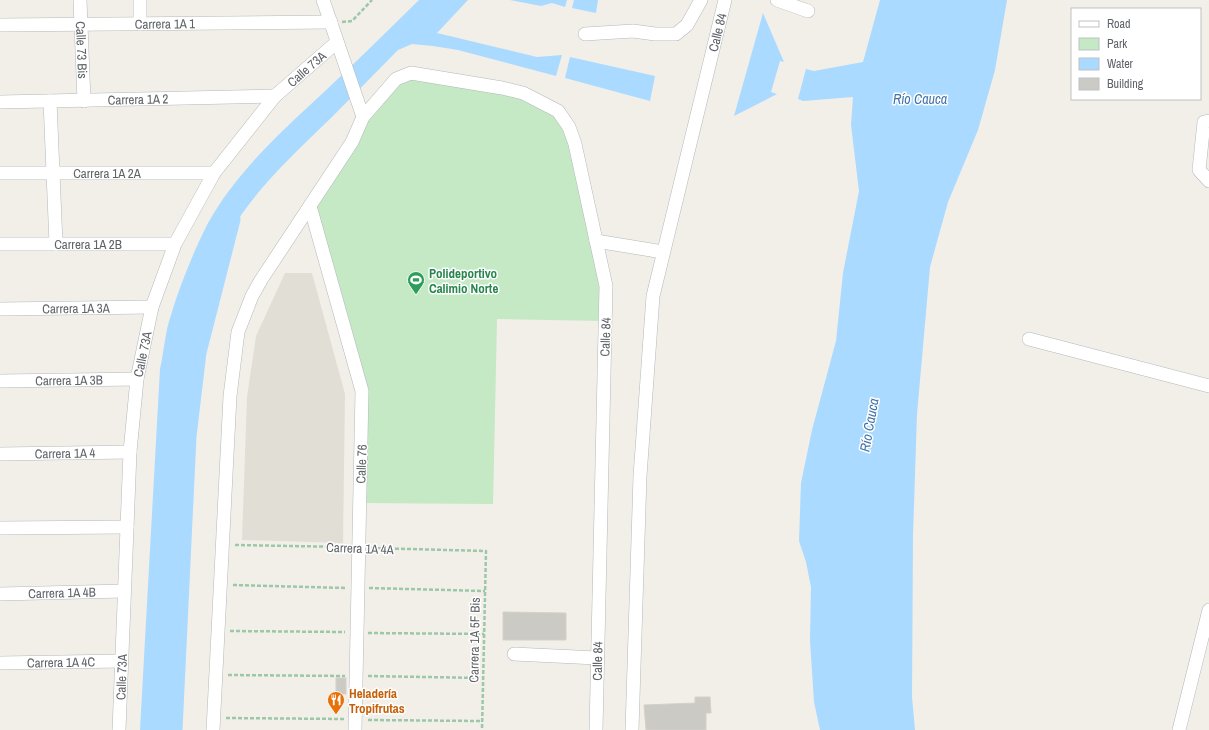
<svg xmlns="http://www.w3.org/2000/svg" width="1209" height="730" font-family="'Archivo Narrow',sans-serif">
  <rect width="100%" height="100%" fill="#f1efe8"/>
  <!-- education -->
  <polygon fill="#e1ded6" points="285,273 312,273 345,394 343,543 242,540 247,397 256,336"/>
  <!-- green -->
  <polygon fill="#c5e8c5" points="405,75 523,93 569,127 596,241 605,321 497,319 493,504 360,503 363,407 310,206 358,130"/>
  <!-- water -->
  <g fill="#aadaff">
    <path d="M419,0H468L437,33L537,57L562,55L556,76L458,50L433,46L412,44L398,50C376,72 354,95 332,117C293,155 257,187 228,235C204,275 191,325 182,372L163,730H140L160,369C164,351 165,332 171,315C180,285 193,253 207,225C235,173 281,132 323,93C355,63 387,31 419,0Z"/>
    <polygon points="510,0 567,0 565,7 552,3 541,6"/>
    <polygon points="574,0 598,0 596,13 572,8"/>
    <polygon points="880,0 1007,0 995,70 978,130 948,202 930,267 917,414 913,535 912,697 915,730 820,730 814,702 810,641 811,587 806,562 799,541 801,483 812,430 836,341 843,273 859,191 851,125 853,97 803,101 798,99 806,69 814,71 863,62"/>
    <polygon points="763,13 784,62 780,61 771,92 777,94 734,116"/>
    <polygon points="570,57 655,76 650,101 565,78"/>
  </g>
  <g fill="none" stroke-linecap="round" stroke-linejoin="round">
    <!-- river -->
    <polyline stroke="#aadaff" stroke-width="23" points="171,730 185,436 195,352 229,219"/>
  </g>
  <!-- building -->
  <g fill="#cccac5" stroke="#d6d1c6">
    <polygon points="503,612 566,613 566,640 503,640"/>
    <rect x="336" y="678" width="10" height="16"/>
    <polygon points="695,697 710,697 711,713 706,713 706,730 646,730 644,705 695,703"/>
  </g>
  <g fill="none" stroke-linecap="round" stroke-linejoin="round">
    <defs>
      <g id="minor">
        <path id="s1" d="M80,0L84,101"/>
        <polyline points="140,0 140,24"/>
        <polyline points="323,0 363,117"/>
        <polyline points="777,0 808,11"/>
        <path id="s2" d="M0,25L331,22"/>
        <polyline points="585,34 633,31 655,34 676,34 687,25 701,0"/>
        <polyline points="50,101 56,244"/>
        <path id="s3" d="M0,102L275,96"/>
        <polyline points="1209,121 1204,122 1199,170 1209,181"/>
        <path id="s4" d="M0,173H214"/>
        <polyline points="310,206 362,391 355,730"/>
        <polyline points="596,241 663,252"/>
        <path id="s5" d="M0,244H175"/>
        <path id="s6" d="M0,309L152,307"/>
        <polyline points="1029,339 1209,386"/>
        <path id="s7" d="M0,381L137,379"/>
        <path id="s8" d="M0,454L130,452"/>
        <polyline points="0,528 127,527"/>
        <path id="s9" d="M0,594L124,591"/>
        <polyline points="514,654 597,658"/>
        <path id="s10" d="M0,663L121,661"/>
        <path id="s11" d="M119,730L130,452L137,379L152,307L175,244L214,173L275,96L337,42"/>
        <polyline points="213,730 230,396 238,332 252,296 261,280 352,142 363,117 396,79 411,73 502,88 523,93 558,111 569,127 575,144 606,286 596,730"/>
        <path id="s12" d="M632,730L640,476L653,296L725,0"/>
        <polyline points="1179,730 1209,610"/>
      </g>
    </defs>
    <!-- minor casing -->
    <use href="#minor" stroke="#b5b8bc" stroke-width="14"/>
    <!-- path -->
    <g stroke="#9cc7a9" stroke-width="2.5" stroke-dasharray="4 2" stroke-linecap="butt">
      <polyline points="342,22 352,21 372,0"/>
      <polyline points="235,545 348,547"/>
      <polyline points="371,548 486,551 482,730"/>
      <polyline points="233,585 346,588"/>
      <polyline points="369,588 485,591"/>
      <polyline points="230,631 345,632"/>
      <polyline points="368,633 484,634"/>
      <polyline points="228,675 345,676"/>
      <polyline points="368,676 483,678"/>
      <polyline points="226,718 345,719"/>
      <polyline points="368,720 482,721"/>
    </g>
    <!-- minor -->
    <use href="#minor" stroke="#fff" stroke-width="13"/>
  </g>
  <!-- icons -->
  <defs>
    <symbol id="stadium-pin" viewBox="-11 -11 22 30"><path d="M0 17L-7.5 6A9.5 9.5 0 1 1 7.5 6Z" fill="#2e9e5b" stroke="#fff"/><path d="M0-5a6.5 5 0 1 0 0 10a6.5 5 0 1 0 0-10ZM-3.5-1.8h7v3.6h-7Z" fill="#fff"/></symbol>
    <symbol id="restaurant-pin" viewBox="-11 -11 22 30"><path d="M0 17L-7.5 6A9.5 9.5 0 1 1 7.5 6Z" fill="#e8710a" stroke="#fff"/><path d="M-5-6h1v4h1v-4h1v4h1v-4h1v5L-1.5 .5V6h-2V.5L-5-1ZM5-6V6H3V1.5H1.5Q1.5-4 5-6Z" fill="#fff"/></symbol>
  </defs>
  <g fill-rule="evenodd">
    <use href="#stadium-pin" x="406" y="270" width="20" height="27"/>
    <use href="#restaurant-pin" x="326" y="690" width="20" height="27"/>
  </g>
  <g text-anchor="middle" stroke-width="3" stroke-linejoin="round" paint-order="stroke">
    <!-- street labels -->
    <g font-size="13" fill="#5f6368" stroke="#fff">
      <text dy="5" stroke="none"><textPath href="#s2" startOffset="165">Carrera 1A 1</textPath></text>
      <text dy="5" stroke="none"><textPath href="#s12" startOffset="706">Calle 84</textPath></text>
      <text dy="5" stroke="none"><textPath href="#s1" startOffset="50">Calle 73 Bis</textPath></text>
      <text dy="5" stroke="none"><textPath href="#s11" startOffset="713">Calle 73A</textPath></text>
      <text dy="5" stroke="none"><textPath href="#s3" startOffset="138">Carrera 1A 2</textPath></text>
      <text dy="5" stroke="none"><textPath href="#s4" startOffset="107">Carrera 1A 2A</textPath></text>
      <text dy="5" stroke="none"><textPath href="#s5" startOffset="88">Carrera 1A 2B</textPath></text>
      <text dy="5" stroke="none"><textPath href="#s6" startOffset="76">Carrera 1A 3A</textPath></text>
      <text transform="translate(605 337) rotate(-88)" y="5">Calle 84</text>
      <text dy="5" stroke="none"><textPath href="#s11" startOffset="377">Calle 73A</textPath></text>
      <text dy="5" stroke="none"><textPath href="#s7" startOffset="69">Carrera 1A 3B</textPath></text>
      <text dy="5" stroke="none"><textPath href="#s8" startOffset="65">Carrera 1A 4</textPath></text>
      <text transform="translate(361 464) rotate(-88)" y="5">Calle 76</text>
      <text transform="translate(360 548) rotate(2)" y="5">Carrera 1A 4A</text>
      <text dy="5" stroke="none"><textPath href="#s9" startOffset="62">Carrera 1A 4B</textPath></text>
      <text transform="translate(474 640) rotate(-89)" y="5">Carrera 1A 5F Bis</text>
      <text transform="translate(597 661) rotate(-89)" y="5">Calle 84</text>
      <text dy="5" stroke="none"><textPath href="#s10" startOffset="61">Carrera 1A 4C</textPath></text>
      <text dy="5" stroke="none"><textPath href="#s11" startOffset="53">Calle 73A</textPath></text>
    </g>
    <!-- leisure labels -->
    <g font-size="13" font-weight="bold" fill="#27864d" stroke="#fff" text-anchor="start">
      <text x="429" y="278">Polideportivo<tspan x="429" dy="15">Calimio Norte</tspan></text>
    </g>
    <!-- food labels -->
    <g font-size="13" font-weight="bold" fill="#c56008" stroke="#fff" text-anchor="start">
      <text x="349" y="698">Heladería<tspan x="349" dy="15">Tropifrutas</tspan></text>
    </g>
    <!-- water labels -->
    <g font-size="14" font-style="italic" fill="#4174aa" stroke="#fff">
      <text x="920" y="104">Río Cauca</text>
      <text transform="translate(869 425) rotate(-80)" y="5">Río Cauca</text>
    </g>
  </g>
  <!-- legend -->
  <rect x="1071" y="8" width="130" height="92" fill="#ffffff" stroke="#bfc1c3"/>
  <rect x="1079" y="21" width="20" height="6" fill="#ffffff" stroke="#bfc1c3"/>
  <text x="1107" y="28" font-size="12" fill="#5f6368">Road</text>
  <rect x="1079" y="38" width="20" height="12" fill="#c5e8c5" stroke="#bfc1c3"/>
  <text x="1107" y="48" font-size="12" fill="#5f6368">Park</text>
  <rect x="1079" y="58" width="20" height="12" fill="#aadaff" stroke="#bfc1c3"/>
  <text x="1107" y="68" font-size="12" fill="#5f6368">Water</text>
  <rect x="1079" y="78" width="20" height="12" fill="#cccac5" stroke="#bfc1c3"/>
  <text x="1107" y="88" font-size="12" fill="#5f6368">Building</text>
</svg>
